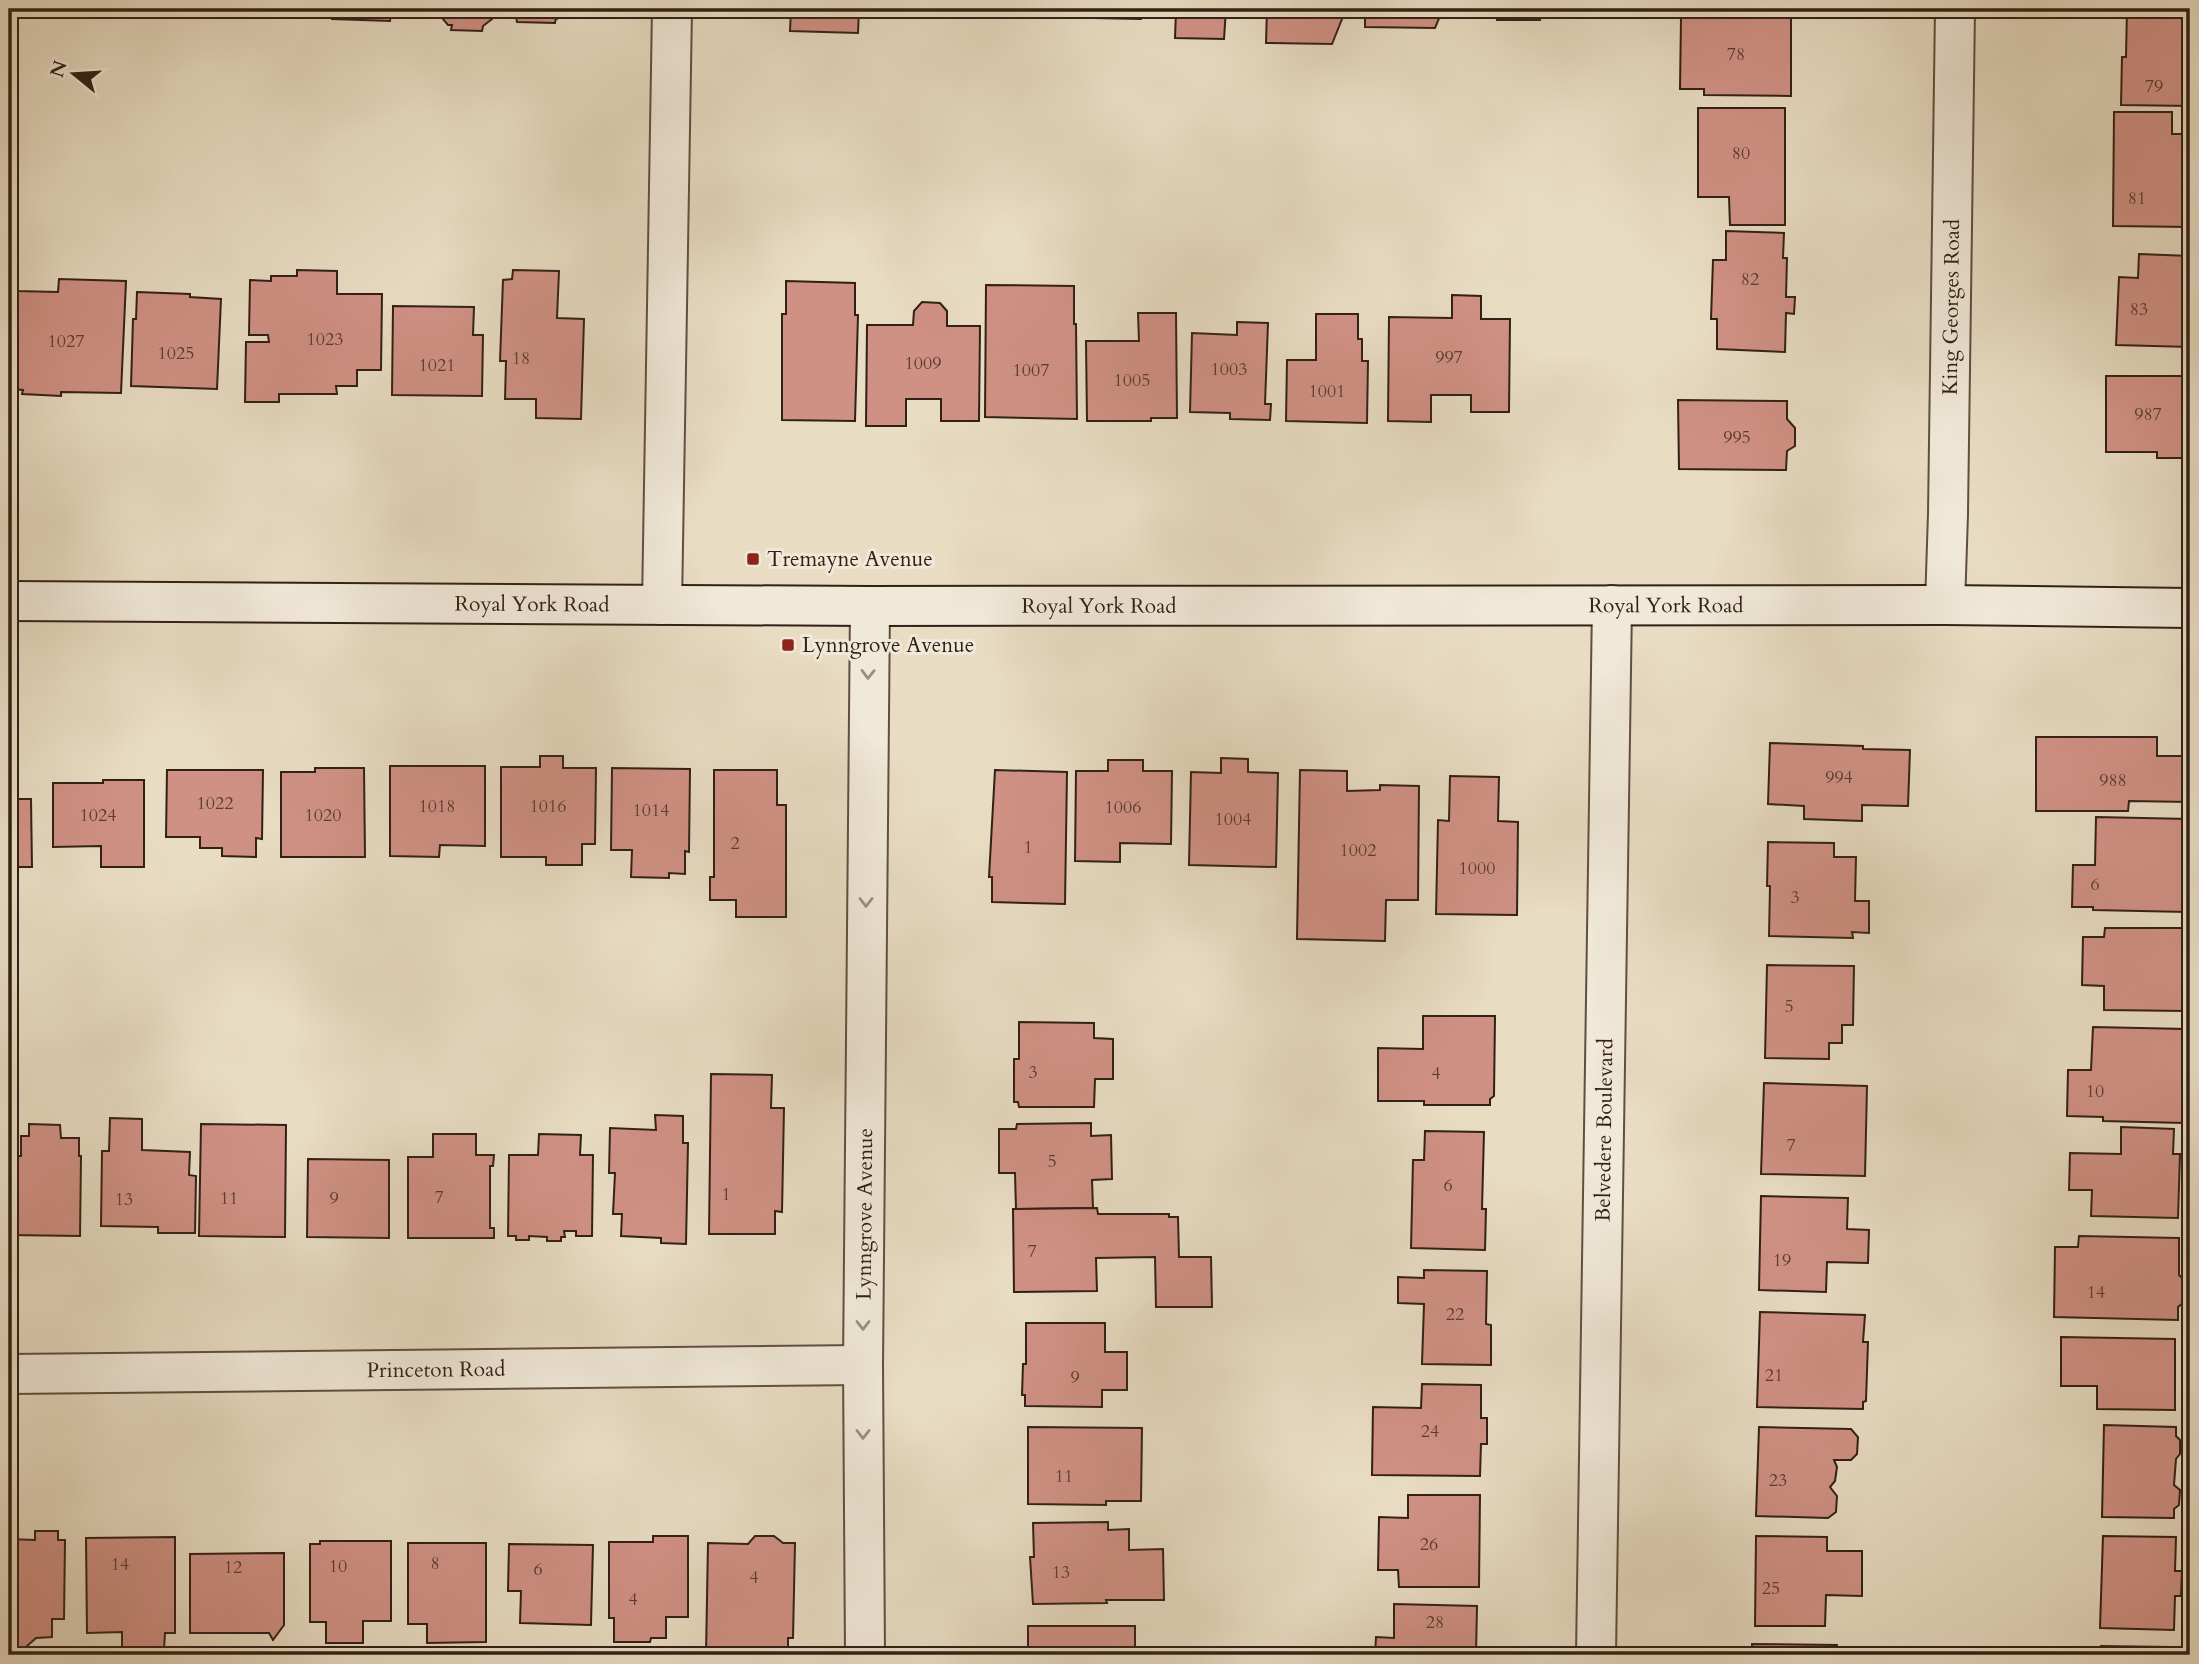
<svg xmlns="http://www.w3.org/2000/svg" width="2199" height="1664" font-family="Cardo,serif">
  <rect width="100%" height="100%" fill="#e8dcc3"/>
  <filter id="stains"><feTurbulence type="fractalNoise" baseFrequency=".00286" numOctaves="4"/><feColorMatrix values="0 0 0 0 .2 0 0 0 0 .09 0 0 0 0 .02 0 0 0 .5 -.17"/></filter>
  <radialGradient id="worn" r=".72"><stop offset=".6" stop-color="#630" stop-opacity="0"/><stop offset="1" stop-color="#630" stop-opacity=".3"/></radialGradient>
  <!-- building -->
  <g fill="#d09185" stroke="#322016" stroke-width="2">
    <polygon points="332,9 391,9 390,21 332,19"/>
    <polygon points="417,9 492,9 492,19 483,26 482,31 451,30 452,25 448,25 442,18 442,11 419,12"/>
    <polygon points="513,9 557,9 557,18 556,17 555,23 517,22 516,17 513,17"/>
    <polygon points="791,9 859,9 858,33 790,31"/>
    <polygon points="994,9 1049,9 1049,18 994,17"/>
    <polygon points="1094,9 1141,9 1141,19 1094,18"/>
    <polygon points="1169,9 1226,9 1224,39 1175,38 1176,11 1169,11"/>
    <polygon points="1267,9 1346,9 1332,44 1266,43"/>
    <polygon points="1365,9 1443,9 1435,28 1365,27"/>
    <rect x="1497" y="9" width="43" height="11"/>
    <polygon points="2127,9 2190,9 2190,106 2121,105 2122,57 2126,57"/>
    <polygon points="1705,11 1791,12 1791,96 1704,95 1704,89 1680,89 1681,18 1705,18"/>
    <polygon points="1698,108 1785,108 1785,225 1730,225 1729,197 1698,197"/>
    <polygon points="2114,112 2172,112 2172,134 2190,134 2190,227 2113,226"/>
    <polygon points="1726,231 1784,233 1783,258 1787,258 1786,297 1795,297 1794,314 1786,313 1785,352 1717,349 1717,319 1711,319 1713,260 1726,260"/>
    <polygon points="2139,254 2190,256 2190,347 2116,345 2119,277 2138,278"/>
    <polygon points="297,270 337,271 337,294 382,294 381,370 357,370 357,386 336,386 337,394 279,394 279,402 245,402 246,342 269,342 268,335 249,335 250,280 271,281 271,276 297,276"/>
    <polygon points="513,270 559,271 557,318 584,319 581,419 536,418 536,399 505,399 506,361 500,361 503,280 512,279"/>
    <polygon points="9,274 18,274 17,291 58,292 59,279 126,281 121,393 61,392 61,396 22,394 23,390 9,389"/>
    <polygon points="786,281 855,283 855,315 858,315 855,421 782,420 782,314 786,314"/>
    <polygon points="986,285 1074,286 1074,324 1076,324 1077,419 985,417"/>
    <polygon points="137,292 190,294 190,297 221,299 217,389 131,386 133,319 136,319"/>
    <polygon points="1452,295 1481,296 1481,319 1510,319 1509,412 1471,412 1471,395 1431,395 1431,422 1388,421 1389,317 1452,318"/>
    <polygon points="922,302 940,303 947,311 947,326 980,326 979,421 941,421 941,399 906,399 906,426 866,426 867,325 913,325 914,311"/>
    <polygon points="393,306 474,307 473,335 483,335 482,396 392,395"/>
    <polygon points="1138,313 1176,313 1177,418 1151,418 1151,421 1087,421 1086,341 1139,341"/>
    <polygon points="1316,314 1358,314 1358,339 1362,339 1362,361 1368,361 1367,423 1286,421 1287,360 1316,360"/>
    <polygon points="1237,322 1268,323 1265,404 1271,404 1270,420 1230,419 1230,413 1190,412 1192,333 1237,335"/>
    <polygon points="2106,376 2190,376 2190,458 2157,458 2157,452 2106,452"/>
    <polygon points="1678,400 1787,401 1787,419 1795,428 1795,446 1787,451 1786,470 1679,469"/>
    <polygon points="2036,737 2157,737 2157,756 2189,756 2190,802 2129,801 2128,811 2036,811"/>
    <polygon points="1770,743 1863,746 1863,749 1910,750 1908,806 1862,805 1862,821 1804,819 1804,806 1768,804"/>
    <polygon points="540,756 563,756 563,768 596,768 595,844 582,844 582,865 546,865 546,857 501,857 501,767 540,767"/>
    <polygon points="1221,758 1248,759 1248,772 1278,773 1276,867 1189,865 1191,772 1221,773"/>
    <polygon points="1108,760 1143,760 1143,771 1172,771 1171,844 1120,843 1120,862 1075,861 1076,771 1108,771"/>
    <polygon points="390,766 485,766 485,846 440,845 439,857 390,856"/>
    <polygon points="315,768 364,768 365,857 281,857 281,772 315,772"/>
    <polygon points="612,768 690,769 689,852 685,851 685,874 669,873 669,878 631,877 632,850 611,850"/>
    <polygon points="167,770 263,770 262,839 256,838 256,857 222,856 222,848 200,848 200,837 166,837"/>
    <polygon points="714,770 777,770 777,805 786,805 786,917 736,917 736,900 710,900 710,877 714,877"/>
    <polygon points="995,770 1067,772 1065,904 992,902 992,877 989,877"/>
    <polygon points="1300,770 1347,771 1347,791 1380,790 1380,785 1419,786 1418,900 1386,900 1385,941 1297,939"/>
    <polygon points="1450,776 1499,777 1498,821 1518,822 1517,915 1436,914 1438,820 1449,821"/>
    <polygon points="103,780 144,780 144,867 101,867 101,846 53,847 53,783 103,783"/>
    <polygon points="9,799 31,799 32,867 9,867"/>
    <polygon points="2096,817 2189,819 2188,869 2190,872 2190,899 2188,901 2187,912 2093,910 2093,907 2072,907 2073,865 2095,865"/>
    <polygon points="1768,842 1834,843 1834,857 1856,857 1855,901 1869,901 1869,933 1852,932 1853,938 1769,936 1770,886 1767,886"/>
    <polygon points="2105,928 2182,928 2182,954 2188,954 2187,1011 2104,1010 2104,986 2082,985 2083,937 2104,937"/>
    <polygon points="1767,965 1854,966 1853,1025 1842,1025 1842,1043 1829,1043 1829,1059 1765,1058"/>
    <polygon points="1423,1016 1495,1016 1494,1096 1490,1099 1490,1105 1424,1105 1424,1101 1378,1101 1378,1048 1423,1049"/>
    <polygon points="1019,1022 1094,1023 1094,1038 1113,1039 1113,1079 1095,1079 1094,1107 1019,1107 1018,1102 1014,1102 1014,1059 1019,1059"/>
    <polygon points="2093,1027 2186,1029 2184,1123 2103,1121 2103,1117 2067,1116 2068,1070 2091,1070"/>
    <polygon points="711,1074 772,1075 771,1108 784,1108 782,1212 775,1211 775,1234 709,1234"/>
    <polygon points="1764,1083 1867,1086 1865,1176 1761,1174"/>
    <polygon points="655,1115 683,1116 683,1143 688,1143 686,1244 661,1243 661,1238 621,1236 622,1214 613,1214 615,1173 609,1173 610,1128 656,1130"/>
    <polygon points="110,1118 142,1119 142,1150 190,1152 189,1175 196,1176 195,1233 158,1233 158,1227 101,1226 102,1151 109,1151"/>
    <polygon points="1091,1123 1091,1136 1111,1135 1112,1179 1092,1180 1093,1208 1016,1209 1015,1173 999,1173 999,1129 1016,1129 1017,1124"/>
    <polygon points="29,1124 60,1125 61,1138 79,1138 79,1156 81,1156 80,1236 9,1235 9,1156 21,1156 21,1136 29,1136"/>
    <polygon points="201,1124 286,1125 285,1237 199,1236"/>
    <polygon points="2121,1127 2174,1129 2173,1154 2180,1154 2178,1218 2091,1216 2092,1190 2069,1190 2070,1153 2121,1154"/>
    <polygon points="1425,1131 1484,1132 1482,1209 1486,1209 1485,1250 1411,1248 1413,1160 1424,1160"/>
    <polygon points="433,1134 476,1134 476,1155 494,1155 493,1166 490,1166 490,1228 494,1228 494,1238 408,1238 408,1157 433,1157"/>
    <polygon points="539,1134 581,1135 580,1155 593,1155 592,1236 576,1236 576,1231 564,1231 565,1237 561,1237 561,1241 547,1241 547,1237 529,1236 529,1240 516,1240 516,1236 508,1236 509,1155 538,1155"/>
    <polygon points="308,1159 389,1160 389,1238 307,1237"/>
    <polygon points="1761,1196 1848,1198 1847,1229 1869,1230 1868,1263 1827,1262 1826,1292 1759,1290"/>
    <polygon points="1097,1208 1098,1214 1169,1214 1169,1217 1178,1217 1179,1257 1211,1257 1212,1307 1156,1307 1155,1257 1096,1258 1097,1291 1014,1292 1013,1209"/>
    <polygon points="2079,1236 2179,1238 2179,1275 2184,1280 2183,1303 2178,1307 2178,1320 2054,1317 2055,1247 2078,1247"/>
    <polygon points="1424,1270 1487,1271 1486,1324 1491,1325 1491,1365 1422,1364 1424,1304 1398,1303 1398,1277 1424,1278"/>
    <polygon points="1760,1312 1865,1315 1863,1342 1868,1342 1866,1401 1863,1402 1863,1409 1757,1407"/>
    <polygon points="1026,1323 1105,1323 1105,1352 1127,1352 1127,1390 1102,1390 1102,1407 1025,1406 1025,1395 1022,1395 1023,1364 1026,1364"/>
    <polygon points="2061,1337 2175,1339 2175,1410 2097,1409 2097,1386 2061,1386"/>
    <polygon points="1422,1384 1481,1385 1481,1418 1487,1418 1487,1444 1481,1444 1480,1476 1372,1475 1373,1407 1421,1408"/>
    <polygon points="2104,1425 2176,1427 2176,1436 2180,1440 2180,1454 2176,1459 2174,1485 2180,1490 2179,1505 2174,1509 2174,1518 2102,1517"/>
    <polygon points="1028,1427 1142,1428 1141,1501 1106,1501 1106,1505 1028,1504"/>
    <polygon points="1759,1427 1851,1429 1858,1437 1857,1454 1851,1460 1834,1460 1837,1467 1835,1481 1830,1487 1837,1496 1836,1512 1828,1518 1756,1516"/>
    <polygon points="1408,1495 1480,1495 1479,1587 1399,1587 1398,1570 1378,1570 1379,1517 1408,1518"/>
    <polygon points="1108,1522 1108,1530 1129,1529 1129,1550 1163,1549 1164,1600 1106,1600 1107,1603 1033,1604 1030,1557 1034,1557 1033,1523"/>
    <polygon points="35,1531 58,1531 58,1540 65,1540 64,1619 52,1619 52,1637 36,1638 27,1646 26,1651 9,1651 9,1539 35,1540"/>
    <polygon points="653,1536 688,1536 688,1617 666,1617 666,1638 651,1638 650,1642 614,1642 614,1618 609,1618 609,1542 653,1542"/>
    <polygon points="755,1536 774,1536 783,1543 795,1543 793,1638 788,1638 788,1655 706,1655 708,1543 748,1544"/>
    <polygon points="1756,1536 1827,1537 1827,1551 1862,1551 1862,1596 1826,1595 1825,1626 1755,1626"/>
    <polygon points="2103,1536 2176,1537 2175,1571 2182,1571 2181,1596 2175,1596 2174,1630 2100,1628"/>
    <polygon points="175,1537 175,1633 165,1633 164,1649 122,1650 122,1632 87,1633 86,1538"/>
    <polygon points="320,1541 391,1541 391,1621 363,1621 363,1643 326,1643 326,1622 310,1622 310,1544 320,1544"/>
    <polygon points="408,1543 486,1543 486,1642 427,1643 427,1624 408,1624"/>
    <polygon points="509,1544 593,1545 591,1625 520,1623 521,1591 508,1591"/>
    <polygon points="284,1553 284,1625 273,1640 269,1633 190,1633 190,1554"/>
    <polygon points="1394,1604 1477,1606 1476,1655 1375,1655 1376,1637 1394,1638"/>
    <rect x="1028" y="1626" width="107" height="29"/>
    <polygon points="1752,1644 1837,1645 1837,1655 1752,1655"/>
    <polygon points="2101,1646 2171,1647 2171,1655 2101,1655"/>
  </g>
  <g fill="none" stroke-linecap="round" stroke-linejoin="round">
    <defs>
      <g id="minor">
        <polyline points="662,605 672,9"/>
        <path id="s1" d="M1945,605L1948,514L1955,9"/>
        <path id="s2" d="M9,1374L863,1365"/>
        <path id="s3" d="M865,1655L863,1365L870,606"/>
        <path id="s4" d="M1596,1655L1612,605"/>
      </g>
      <g id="secondary">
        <path id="s5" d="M9,601L870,606L1945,605L2190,608"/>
      </g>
    </defs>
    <!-- minor casing -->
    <use href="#minor" stroke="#604f41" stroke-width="42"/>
    <!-- secondary casing -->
    <use href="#secondary" stroke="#322016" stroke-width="42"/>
    <!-- minor -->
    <use href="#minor" stroke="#f0e8d8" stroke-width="38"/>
    <!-- secondary -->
    <use href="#secondary" stroke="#f0e8d8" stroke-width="38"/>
  </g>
  <!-- one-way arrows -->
  <defs><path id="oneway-chevron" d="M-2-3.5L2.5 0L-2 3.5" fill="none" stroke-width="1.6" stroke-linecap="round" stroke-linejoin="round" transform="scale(1.75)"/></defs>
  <g stroke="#9a8e81">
    <use href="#oneway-chevron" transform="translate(868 674) rotate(91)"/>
    <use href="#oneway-chevron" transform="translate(866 902) rotate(90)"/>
    <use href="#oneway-chevron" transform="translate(863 1325) rotate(90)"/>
    <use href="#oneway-chevron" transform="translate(863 1434) rotate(90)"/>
  </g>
  <!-- markers -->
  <g fill="#8f2418" stroke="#f0e8d8" stroke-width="2.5">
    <rect x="746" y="552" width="14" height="14" rx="3.5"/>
    <rect x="781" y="638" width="14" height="14" rx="3.5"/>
  </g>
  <g text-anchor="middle" stroke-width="6" stroke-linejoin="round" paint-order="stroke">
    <!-- number labels -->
    <g font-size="18" fill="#5a3c32">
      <text x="1736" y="60">78</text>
      <text x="2154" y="92">79</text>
      <text x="1741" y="159">80</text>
      <text x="2137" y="204">81</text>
      <text x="1750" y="285">82</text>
      <text x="2139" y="315">83</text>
      <text x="325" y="345">1023</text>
      <text x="66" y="347">1027</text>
      <text x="176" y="359">1025</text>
      <text x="1449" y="363">997</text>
      <text x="521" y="364">18</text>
      <text x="923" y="369">1009</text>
      <text x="437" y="371">1021</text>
      <text x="1229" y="375">1003</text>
      <text x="1031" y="376">1007</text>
      <text x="1132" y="386">1005</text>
      <text x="1327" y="397">1001</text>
      <text x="2148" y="420">987</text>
      <text x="1737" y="443">995</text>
      <text x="1839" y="783">994</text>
      <text x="2113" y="786">988</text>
      <text x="215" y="809">1022</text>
      <text x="437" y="812">1018</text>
      <text x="548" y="812">1016</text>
      <text x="1123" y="813">1006</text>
      <text x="651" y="816">1014</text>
      <text x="98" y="821">1024</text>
      <text x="323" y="821">1020</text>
      <text x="1233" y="825">1004</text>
      <text x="735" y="849">2</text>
      <text x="1028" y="853">1</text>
      <text x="1358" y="856">1002</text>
      <text x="1477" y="874">1000</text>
      <text x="2095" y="890">6</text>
      <text x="1795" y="903">3</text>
      <text x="1789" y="1012">5</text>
      <text x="1033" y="1078">3</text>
      <text x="1436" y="1079">4</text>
      <text x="2095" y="1097">10</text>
      <text x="1791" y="1151">7</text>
      <text x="1052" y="1167">5</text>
      <text x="1448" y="1191">6</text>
      <text x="726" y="1200">1</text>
      <text x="439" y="1203">7</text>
      <text x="229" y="1204">11</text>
      <text x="334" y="1204">9</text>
      <text x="124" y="1205">13</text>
      <text x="1032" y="1257">7</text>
      <text x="1782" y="1266">19</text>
      <text x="2096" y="1298">14</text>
      <text x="1455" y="1320">22</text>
      <text x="1774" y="1381">21</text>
      <text x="1075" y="1383">9</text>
      <text x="1430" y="1437">24</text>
      <text x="1064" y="1482">11</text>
      <text x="1778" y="1486">23</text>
      <text x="1429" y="1550">26</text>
      <text x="435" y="1569">8</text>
      <text x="120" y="1570">14</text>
      <text x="338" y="1572">10</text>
      <text x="233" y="1573">12</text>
      <text x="538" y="1575">6</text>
      <text x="1061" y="1578">13</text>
      <text x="754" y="1583">4</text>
      <text x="1771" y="1594">25</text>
      <text x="633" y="1605">4</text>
      <text x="1435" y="1628">28</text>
    </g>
    <!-- street labels -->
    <g font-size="21" fill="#322016" stroke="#f0e8d8">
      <text dy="7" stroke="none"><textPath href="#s1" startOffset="298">King Georges Road</textPath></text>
      <text dy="7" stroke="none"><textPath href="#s5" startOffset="523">Royal York Road</textPath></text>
      <text dy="7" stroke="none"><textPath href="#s5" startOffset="1657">Royal York Road</textPath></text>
      <text dy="7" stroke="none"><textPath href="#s5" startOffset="1090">Royal York Road</textPath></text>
      <text dy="7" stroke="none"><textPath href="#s4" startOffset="525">Belvedere Boulevard</textPath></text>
      <text dy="7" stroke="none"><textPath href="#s3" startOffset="441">Lynngrove Avenue</textPath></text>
      <text dy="7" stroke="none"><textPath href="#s2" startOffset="427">Princeton Road</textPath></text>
    </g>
    <!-- poi labels -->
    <g font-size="21" fill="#322016" stroke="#f0e8d8" text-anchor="start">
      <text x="767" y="566">Tremayne Avenue</text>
      <text x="802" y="652">Lynngrove Avenue</text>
    </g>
  </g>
  <!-- margin -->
  <rect width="2199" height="1664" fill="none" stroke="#e8dcc3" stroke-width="35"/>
  <rect x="10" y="10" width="2178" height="1643" fill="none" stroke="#322016" stroke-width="3.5"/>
  <rect x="18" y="18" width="2164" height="1629" fill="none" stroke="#322016" stroke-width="2"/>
  <!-- north arrow -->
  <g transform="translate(74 74) rotate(288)" stroke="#f0e8d8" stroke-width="5" paint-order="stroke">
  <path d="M0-5L12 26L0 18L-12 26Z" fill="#322016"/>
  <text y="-10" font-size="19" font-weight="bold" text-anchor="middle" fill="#322016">N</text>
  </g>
  <rect width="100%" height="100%" filter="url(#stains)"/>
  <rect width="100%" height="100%" fill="url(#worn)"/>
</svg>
